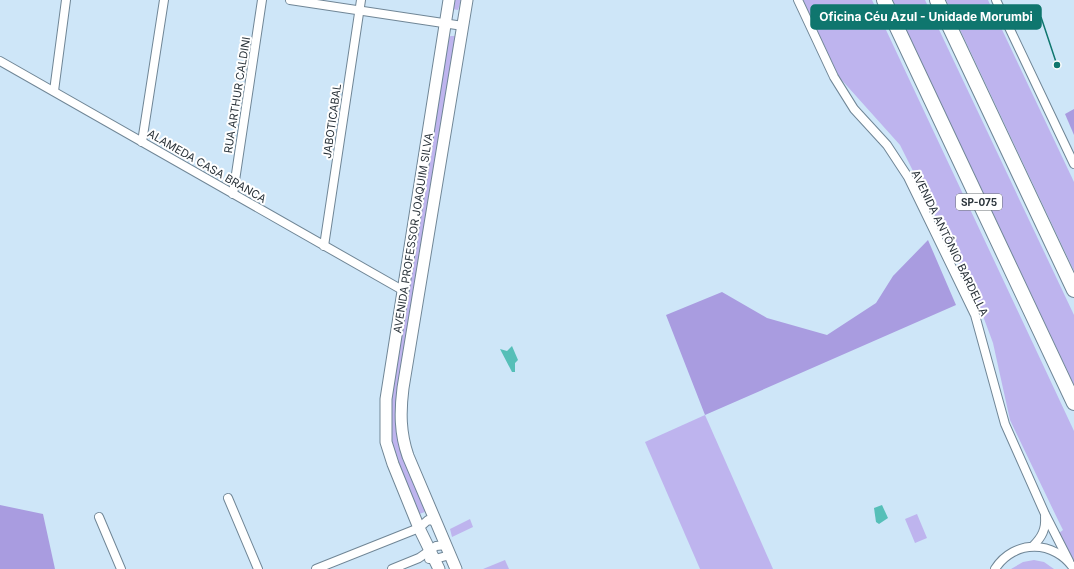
<svg xmlns="http://www.w3.org/2000/svg" width="1074" height="569" font-family="Inter,sans-serif">
  <rect width="100%" height="100%" fill="#cee6f8"/>
  <!-- green -->
  <g fill="#beb4ee">
    <polygon points="454,0 461,0 458,10 452,9"/>
    <polygon points="803,0 872,0 1074,431 1074,566 1059,533 1063,530 1059,522 1010,420 993,343 976,297 900,145 839,77"/>
    <polygon points="892,0 925,0 1074,315 1074,385"/>
    <polygon points="946,0 988,0 1074,182 1074,271"/>
    <polygon points="451,36 455,36 456,41 396,401 396,425 401,449 425,512 419,514 393,452 389,429 390,407 448,37"/>
    <polygon points="705,415 773,569 700,569 645,442"/>
    <polygon points="917,514 927,538 915,543 905,519"/>
    <polygon points="470,519 473,527 452,537 450,529"/>
    <polygon points="505,560 509,569 483,569"/>
    <polygon points="1034,560 1044,562 1054,569 1011,569 1023,562"/>
  </g>
  <!-- forest -->
  <g fill="#a99ce0">
    <polygon points="1074,109 1074,135 1065,114"/>
    <polygon points="928,240 956,305 705,415 666,315 722,292 767,318 827,335 876,303 893,276"/>
    <polygon points="0,505 43,514 55,569 0,569"/>
  </g>
  <!-- water -->
  <g fill="#56bfb8">
    <polygon points="512,346 518,360 515,363 515,372 512,372 500,349 507,351"/>
    <polygon points="882,505 888,518 879,524 876,522 874,508"/>
  </g>
  <g fill="none" stroke-linecap="round" stroke-linejoin="round">
    <defs>
      <g id="street">
        <polyline points="290,0 463,26"/>
        <polyline points="798,0 834,77 854,109 887,145 908,177 975,315 1005,424 1045,514 1069,561"/>
        <polyline points="996,0 1074,164"/>
        <polyline points="0,61 404,291"/>
        <polyline points="54,91 66,0"/>
        <polyline points="142,142 164,0"/>
        <polyline points="233,194 262,0"/>
        <polyline points="324,246 361,0"/>
        <polyline points="228,498 258,569"/>
        <polyline points="99,517 121,569"/>
        <path d="M1033,546C1042,537 1046,529 1045,517"/>
        <polyline points="429,559 435,559 450,555"/>
        <polyline points="316,569 419,528 428,520 435,521"/>
        <polyline points="392,569 419,558 436,546 446,545"/>
        <path d="M995,569C1014,539 1055,540 1074,569"/>
      </g>
      <g id="secondary">
        <polyline points="439,569 419,528 393,464 386,442 386,399 449,0"/>
        <path d="M456,569L408,456C400,433 400,412 403,388L467,0"/>
      </g>
      <g id="highway">
        <polyline points="884,0 1074,403"/>
        <polyline points="937,0 1074,290"/>
      </g>
    </defs>
    <!-- street casing -->
    <use href="#street" stroke="#708696" stroke-width="10"/>
    <!-- secondary casing -->
    <use href="#secondary" stroke="#708696" stroke-width="13"/>
    <!-- highway casing -->
    <use href="#highway" stroke="#708696" stroke-width="16"/>
    <!-- street -->
    <use href="#street" stroke="#fff" stroke-width="8"/>
    <!-- secondary -->
    <use href="#secondary" stroke="#fff" stroke-width="11"/>
    <!-- highway -->
    <use href="#highway" stroke="#fff" stroke-width="14"/>
  </g>
  <g text-anchor="middle" stroke-width="4" stroke-linejoin="round" paint-order="stroke">
    <!-- shield labels -->
    <rect fill="#fff" stroke="#6a7075" stroke-width="1" x="956" y="194" width="46" height="16" rx="3"/>
    <g font-size="10" font-weight="bold" fill="#2a333a">
      <text x="979" y="206">SP-075</text>
    </g>
    <!-- street labels -->
    <g font-size="11" fill="#2a333a" stroke="#fff">
      <text transform="translate(237 95) rotate(-81)" y="4">RUA ARTHUR CALDINI</text>
      <text transform="translate(332 121) rotate(-82)" y="4">JABOTICABAL</text>
      <text transform="translate(207 166) rotate(30)" y="4">ALAMEDA CASA BRANCA</text>
      <text transform="translate(413 233) rotate(-81)" y="4">AVENIDA PROFESSOR JOAQUIM SILVA</text>
      <text transform="translate(950 243) rotate(64)" y="4">AVENIDA ANTÔNIO BARDELLA</text>
    </g>
  </g>
  <!-- callouts -->
  <path fill="none" stroke="#0f766e" stroke-width="1.5" d="M1057 65L1041 17"/>
  <circle fill="#0f766e" stroke="#fff" stroke-width="1.5" cx="1057" cy="65" r="4"/>
  <rect fill="#0f766e" stroke="#0f766e" stroke-width="1.5" x="811" y="5" width="230" height="24" rx="4"/>
  <g font-size="12" text-anchor="middle" font-weight="bold" fill="#fff">
    <text x="926" y="21">Oficina Céu Azul - Unidade Morumbi</text>
  </g>
</svg>
